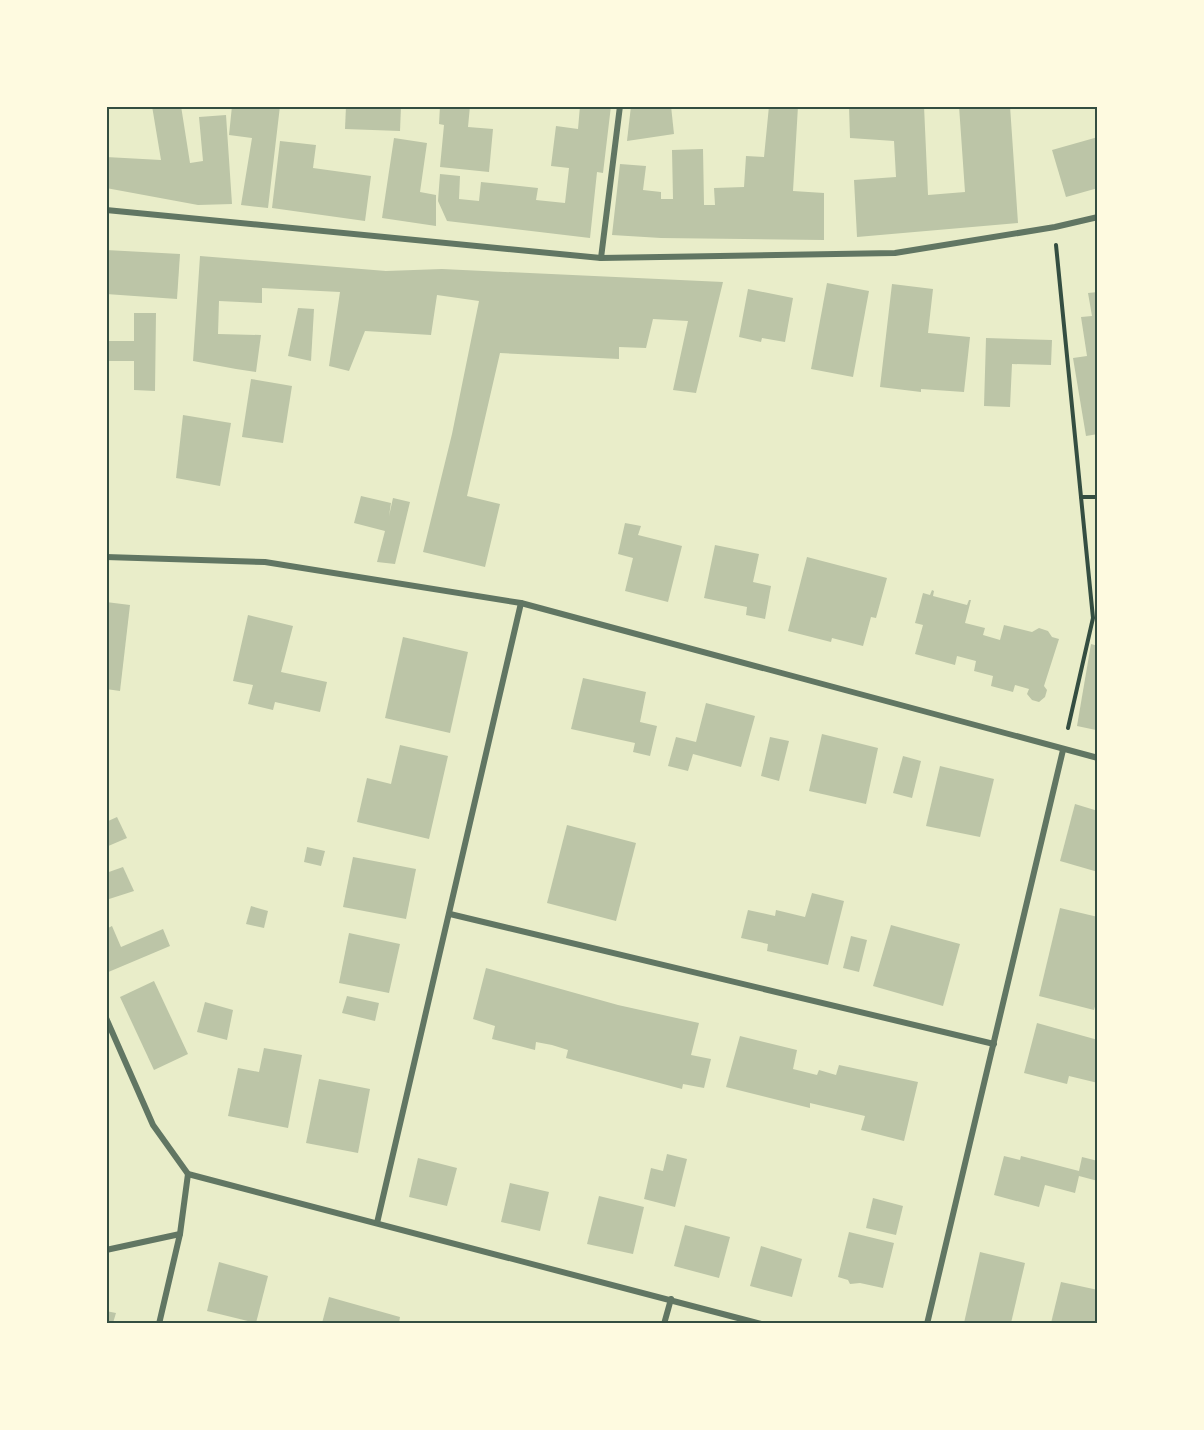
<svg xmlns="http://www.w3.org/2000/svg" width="1204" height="1430" font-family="Montserrat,sans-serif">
  <rect width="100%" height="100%" fill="#e9edc9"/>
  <!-- building -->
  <g fill="#bcc5a7">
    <polygon points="152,106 181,106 190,163 203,161 199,117 226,115 232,204 198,205 106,188 106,157 161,160"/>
    <polygon points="232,106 280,106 268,208 241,205 252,138 229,135"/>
    <polygon points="346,106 401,106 400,131 345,129"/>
    <polygon points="440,106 470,106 468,127 493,129 489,172 440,167 444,125 439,124"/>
    <polygon points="580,106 611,106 603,173 597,172 590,238 447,221 438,201 440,174 460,176 459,199 479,201 481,182 538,188 536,200 565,203 569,168 551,166 556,126 578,129"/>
    <polygon points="631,106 671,106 674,134 627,141"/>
    <polygon points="769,106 798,106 793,191 824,193 824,240 661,238 612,235 620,164 646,166 643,190 661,192 661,199 673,199 672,150 703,149 704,205 715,205 714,188 744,187 746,156 764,157"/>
    <polygon points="849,106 924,106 928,195 965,192 959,106 1010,106 1018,223 857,237 854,180 896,177 894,141 850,138"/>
    <polygon points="1098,137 1098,188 1066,197 1052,150"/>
    <polygon points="394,138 427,143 420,192 436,195 436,226 382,218"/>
    <polygon points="280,141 316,145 313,168 371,176 365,221 272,208"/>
    <polygon points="106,250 180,254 177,299 106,294"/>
    <polygon points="200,256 386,271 442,269 723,282 696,393 673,390 688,321 653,319 646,348 619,347 619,359 500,353 467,496 500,504 485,567 423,552 452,434 479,301 437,295 431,335 365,331 349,371 329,366 340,292 262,288 262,303 219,301 218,334 261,335 256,372 236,369 193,361"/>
    <polygon points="827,283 869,291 853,377 811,369"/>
    <polygon points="892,284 933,289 928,333 970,337 964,392 921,389 921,392 880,387"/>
    <polygon points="748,289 793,298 785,342 762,338 761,342 739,337"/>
    <polygon points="1098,292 1098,434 1086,436 1073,358 1087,356 1081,317 1092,316 1088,293"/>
    <polygon points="298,308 314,309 311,361 288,356"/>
    <polygon points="134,313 156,313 155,391 134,390 134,361 106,361 106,341 134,341"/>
    <polygon points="986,338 1052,340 1051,365 1012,364 1010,407 984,406"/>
    <polygon points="251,379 292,386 283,443 242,437"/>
    <polygon points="183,415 231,423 220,486 176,478"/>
    <polygon points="361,496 391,503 389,516 393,498 410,502 395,564 377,562 385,531 354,523"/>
    <polygon points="625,523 641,526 638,535 682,546 668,602 625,591 633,558 618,554"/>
    <polygon points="715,545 759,554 753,582 771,586 765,619 746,615 747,607 704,598"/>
    <polygon points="807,557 887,578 876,618 871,617 863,646 832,638 831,642 788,631"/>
    <polygon points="932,590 934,591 933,596 967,605 969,600 971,600 965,623 985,628 983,635 1000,640 1004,625 1032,632 1039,628 1048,631 1052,637 1059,639 1044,686 1047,690 1045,697 1039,702 1032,700 1027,694 1029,689 1015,685 1013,692 991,686 993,676 974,671 976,661 957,656 955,665 915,654 923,625 915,623 923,593 930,595"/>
    <polygon points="106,602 130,605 120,691 106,689"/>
    <polygon points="248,615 293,626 281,672 327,682 320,712 275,702 273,710 248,704 253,685 233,681"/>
    <polygon points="403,637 468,652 450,733 385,718"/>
    <polygon points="1091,644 1098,646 1096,730 1077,726"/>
    <polygon points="583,678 646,692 640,722 657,726 650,756 633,752 635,743 571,729"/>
    <polygon points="706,703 755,716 741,767 693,754 688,771 668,766 676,737 696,742"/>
    <polygon points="822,734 878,748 866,804 809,791"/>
    <polygon points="770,737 789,741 779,781 761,776"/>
    <polygon points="400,745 448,756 429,839 357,822 367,778 391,784"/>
    <polygon points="903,756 921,761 912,798 893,793"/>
    <polygon points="940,766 994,779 980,837 926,826"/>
    <polygon points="1075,804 1098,811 1098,872 1060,861"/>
    <polygon points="117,817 127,838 106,847 106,822"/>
    <polygon points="567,825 636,843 616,921 547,903"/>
    <polygon points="307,847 325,851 321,866 304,862"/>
    <polygon points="353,857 416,869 406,919 343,907"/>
    <polygon points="123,867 134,891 106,900 106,873"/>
    <polygon points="812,893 844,901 828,965 767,951 768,944 741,938 748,910 775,916 776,910 805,917"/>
    <polygon points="251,906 268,911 264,928 246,924"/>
    <polygon points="1060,908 1098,917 1098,996 1094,1010 1039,996"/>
    <polygon points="891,925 960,944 943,1006 873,986"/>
    <polygon points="112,926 121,947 163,929 170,946 106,973 106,929"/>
    <polygon points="349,933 400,944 389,993 339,983"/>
    <polygon points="851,936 867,940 859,972 843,968"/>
    <polygon points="486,968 618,1005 699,1023 691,1055 711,1059 704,1088 683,1084 682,1089 566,1058 568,1050 552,1045 536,1042 535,1050 492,1039 495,1026 473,1019"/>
    <polygon points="154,981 188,1054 154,1070 120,997"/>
    <polygon points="347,996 379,1003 375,1021 342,1013"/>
    <polygon points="205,1002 233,1010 227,1040 197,1032"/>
    <polygon points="1037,1023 1098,1040 1098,1083 1069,1076 1067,1084 1024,1073"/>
    <polygon points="740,1036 797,1050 793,1069 817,1075 819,1070 836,1075 839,1065 918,1082 904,1141 861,1130 865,1116 810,1103 810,1108 726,1087"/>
    <polygon points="264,1048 302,1055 288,1128 228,1116 238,1068 259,1072"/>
    <polygon points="319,1079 370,1089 358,1153 306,1143"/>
    <polygon points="667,1154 687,1159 675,1207 644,1199 651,1168 663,1171"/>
    <polygon points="1004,1156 1020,1160 1021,1156 1079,1171 1082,1157 1098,1161 1098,1181 1079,1176 1075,1193 1045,1185 1039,1207 994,1195"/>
    <polygon points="418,1158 457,1168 447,1206 409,1197"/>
    <polygon points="510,1183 549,1192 540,1231 501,1222"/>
    <polygon points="599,1196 644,1207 633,1254 587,1244"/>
    <polygon points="873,1198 903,1206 896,1235 866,1228"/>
    <polygon points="685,1225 730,1237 719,1278 674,1266"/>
    <polygon points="849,1232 894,1243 883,1288 860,1283 850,1284 848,1280 838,1277"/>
    <polygon points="761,1246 802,1259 792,1297 750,1286"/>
    <polygon points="980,1252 1025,1263 1011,1323 964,1323"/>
    <polygon points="219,1262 268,1276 256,1323 207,1311"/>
    <polygon points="1061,1282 1098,1290 1098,1323 1051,1323"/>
    <polygon points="329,1297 400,1317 399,1323 322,1323"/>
    <polygon points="106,1311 116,1313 113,1323 106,1323"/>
  </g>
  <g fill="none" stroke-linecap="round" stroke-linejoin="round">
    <!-- path -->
    <g stroke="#344e41" stroke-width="4">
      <polyline points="1056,245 1093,618 1068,728"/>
      <polyline points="1081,497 1098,497"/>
    </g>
    <!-- minor -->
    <g stroke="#617663" stroke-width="6">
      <polyline points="106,210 601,258 895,253 1055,227 1098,217"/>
      <polyline points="601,258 620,106"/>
      <polyline points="106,557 265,562 521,603 1098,758"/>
      <polyline points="450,914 994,1044"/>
      <polyline points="106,1018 153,1125 188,1174 761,1324"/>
      <polyline points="377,1223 521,603"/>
      <polyline points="106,1250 180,1234 188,1174"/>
      <polyline points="159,1324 180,1234"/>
      <polyline points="664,1324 671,1299"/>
      <polyline points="927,1324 1063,750"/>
    </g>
  </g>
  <!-- border -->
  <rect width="1204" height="1430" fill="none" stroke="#fefae0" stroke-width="216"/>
  <rect x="108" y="108" width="988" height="1214" fill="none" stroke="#344e41" stroke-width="2"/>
</svg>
